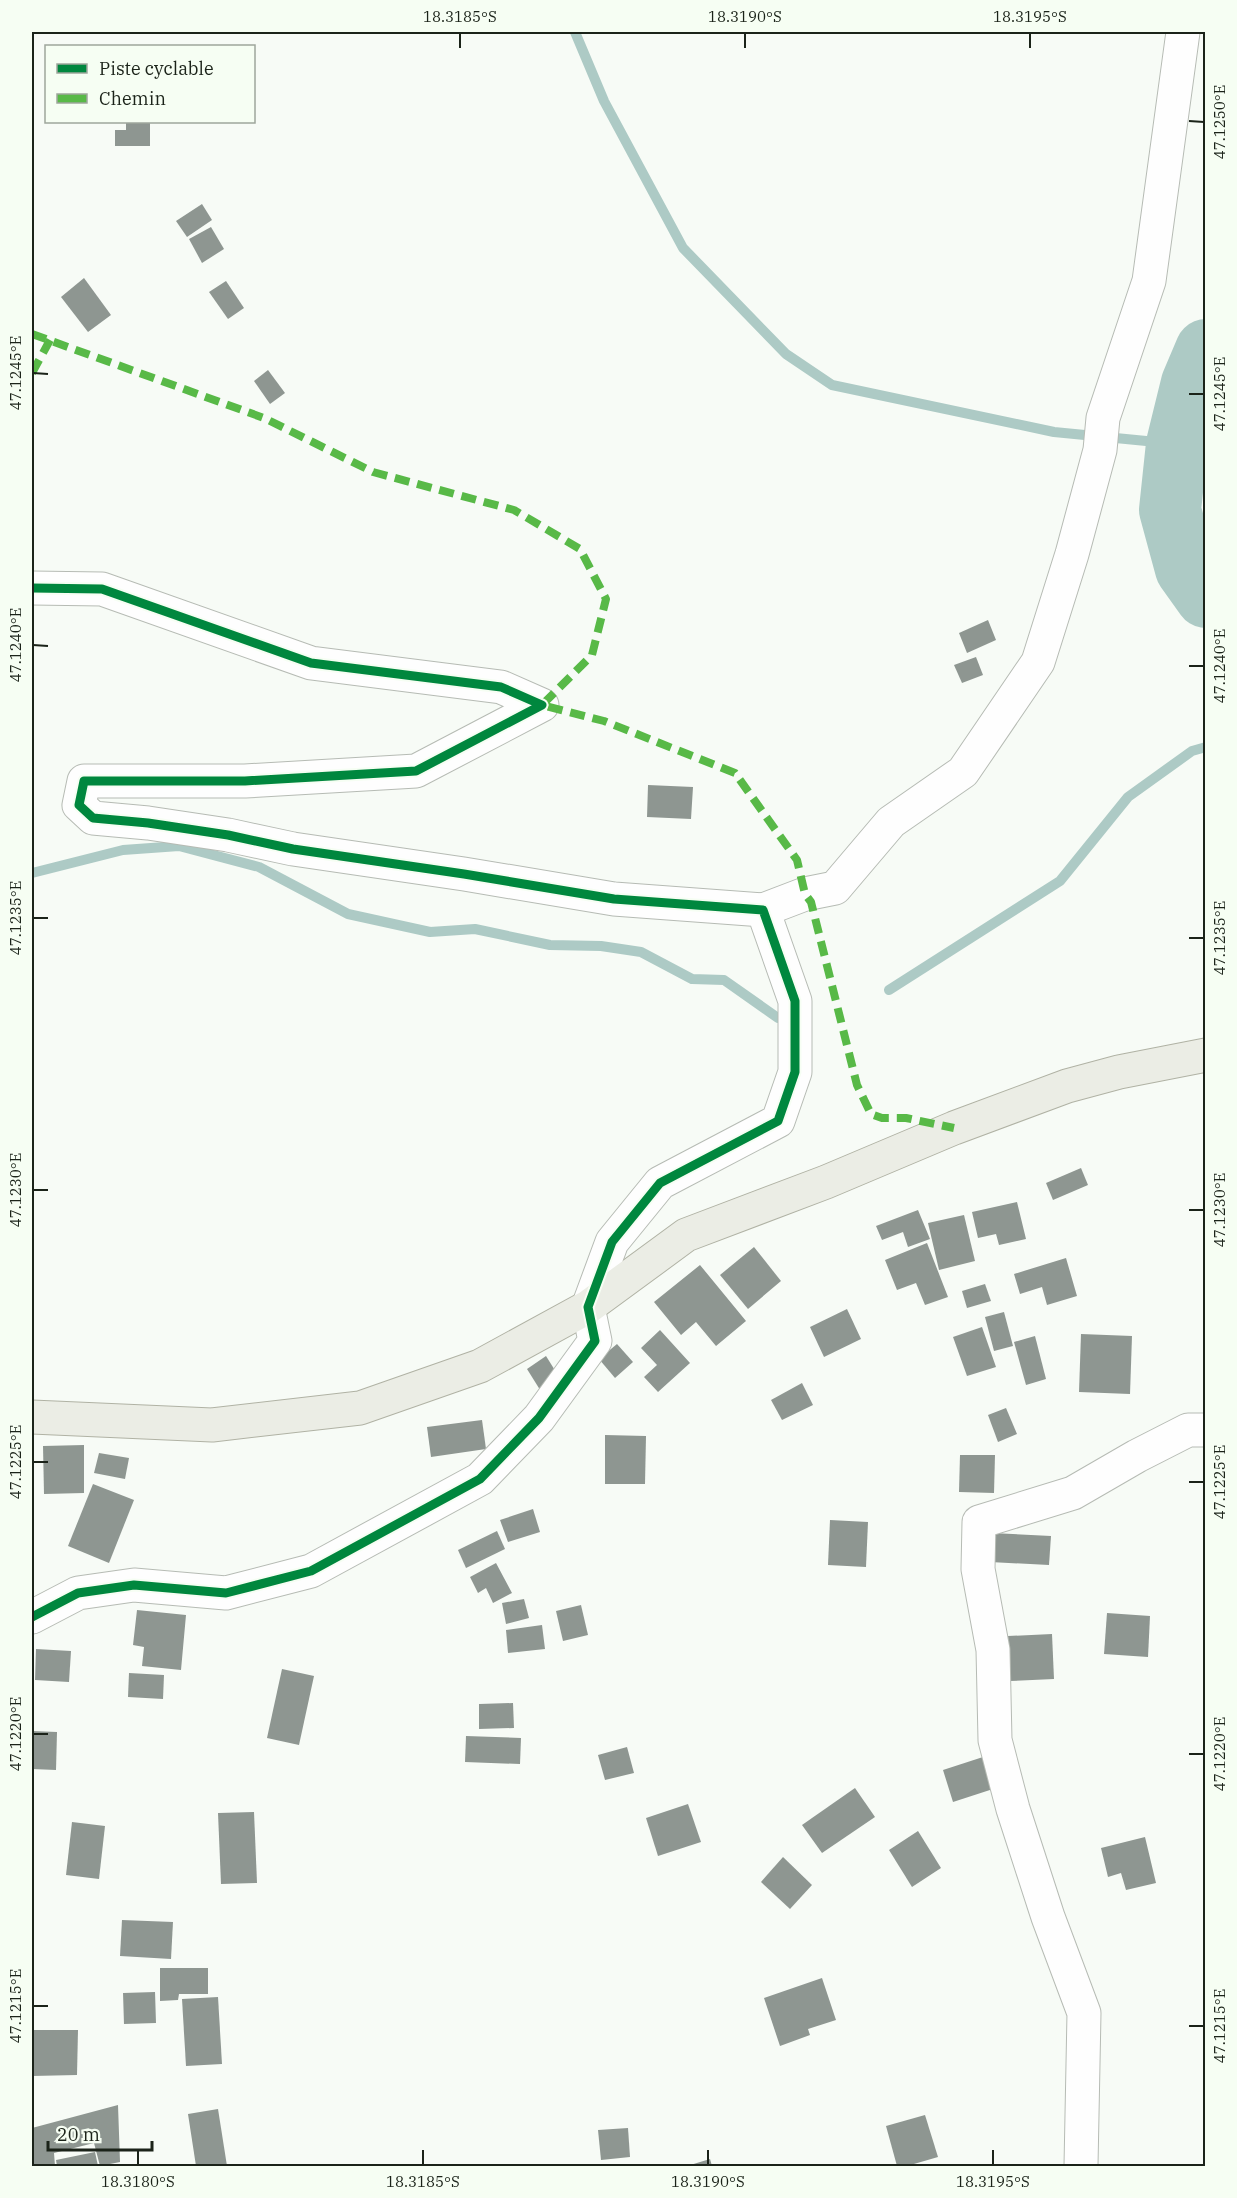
<svg xmlns="http://www.w3.org/2000/svg" width="1237" height="2198" font-family="'IBM Plex Serif',serif">
  <rect width="100%" height="100%" fill="#f7fbf6"/>
  <g fill="none" stroke-linecap="round" stroke-linejoin="round">
    <!-- stream -->
    <g stroke="#adcac5" stroke-width="10">
      <polyline points="575,32 604,101 683,248 786,354 832,385 1054,432 1177,444"/>
      <polyline points="32,873 123,850 179,846 259,867 348,914 430,932 475,929 550,945 601,946 641,952 692,979 724,980 778,1018"/>
      <polyline points="889,990 1060,881 1128,797 1192,751 1206,747"/>
    </g>
    <!-- river -->
    <polyline stroke="#adcac5" stroke-width="62" points="1206,350 1192,383 1177,444 1170,510 1186,569 1206,597"/>
  </g>
  <!-- building -->
  <g fill="#8e9691">
    <polygon points="126,122 150,122 150,146 115,146 115,130 126,130"/>
    <polygon points="202,204 212,220 187,237 176,221"/>
    <polygon points="211,227 224,249 202,263 189,239"/>
    <polygon points="84,278 111,315 88,332 61,297"/>
    <polygon points="226,281 244,308 228,319 209,292"/>
    <polygon points="268,370 285,393 270,404 254,381"/>
    <polygon points="988,620 996,640 967,653 959,633"/>
    <polygon points="976,657 983,675 962,683 954,665"/>
    <polygon points="648,785 693,787 691,819 647,817"/>
    <polygon points="1081,1168 1088,1185 1053,1200 1046,1183"/>
    <polygon points="1017,1202 1026,1239 999,1245 996,1234 978,1238 972,1212"/>
    <polygon points="918,1210 930,1239 908,1247 903,1232 882,1240 876,1226"/>
    <polygon points="964,1215 975,1261 939,1270 928,1223"/>
    <polygon points="927,1243 948,1297 925,1305 916,1283 897,1290 885,1260"/>
    <polygon points="754,1247 781,1281 748,1309 720,1275"/>
    <polygon points="1066,1258 1077,1296 1047,1305 1042,1287 1020,1294 1014,1274"/>
    <polygon points="700,1265 746,1321 716,1346 696,1322 681,1335 654,1302"/>
    <polygon points="985,1284 991,1301 967,1308 962,1291"/>
    <polygon points="847,1309 861,1339 824,1357 810,1327"/>
    <polygon points="1004,1312 1013,1346 994,1351 985,1317"/>
    <polygon points="982,1327 996,1367 967,1376 953,1337"/>
    <polygon points="660,1330 690,1363 658,1392 644,1377 657,1365 641,1348"/>
    <polygon points="1081,1334 1132,1336 1130,1394 1079,1392"/>
    <polygon points="1035,1336 1046,1379 1026,1385 1014,1342"/>
    <polygon points="617,1344 633,1362 615,1378 599,1359"/>
    <polygon points="546,1356 561,1380 542,1393 527,1369"/>
    <polygon points="802,1383 813,1405 782,1420 771,1400"/>
    <polygon points="1006,1408 1017,1434 998,1442 988,1415"/>
    <polygon points="482,1420 486,1449 431,1457 427,1427"/>
    <polygon points="605,1435 646,1436 645,1484 605,1484"/>
    <polygon points="84,1445 84,1493 44,1494 43,1446"/>
    <polygon points="99,1453 129,1458 125,1479 94,1473"/>
    <polygon points="960,1455 995,1455 994,1493 959,1492"/>
    <polygon points="93,1484 134,1500 109,1563 68,1546"/>
    <polygon points="533,1509 540,1532 508,1542 500,1520"/>
    <polygon points="830,1520 868,1522 866,1567 828,1565"/>
    <polygon points="497,1531 505,1549 466,1568 458,1550"/>
    <polygon points="992,1533 1051,1536 1049,1565 990,1562"/>
    <polygon points="496,1563 512,1593 493,1603 486,1588 478,1593 470,1577"/>
    <polygon points="524,1599 529,1618 506,1624 502,1603"/>
    <polygon points="581,1605 588,1635 563,1641 556,1611"/>
    <polygon points="137,1610 186,1615 181,1670 142,1666 144,1647 133,1645"/>
    <polygon points="1107,1613 1150,1616 1148,1657 1104,1654"/>
    <polygon points="542,1625 545,1649 508,1653 506,1630"/>
    <polygon points="1052,1634 1054,1679 1010,1681 1008,1636"/>
    <polygon points="36,1649 71,1651 69,1682 35,1680"/>
    <polygon points="282,1669 314,1676 299,1745 267,1738"/>
    <polygon points="129,1673 164,1675 163,1699 128,1697"/>
    <polygon points="513,1703 514,1728 479,1729 479,1704"/>
    <polygon points="32,1731 57,1732 56,1770 32,1769"/>
    <polygon points="466,1736 521,1738 520,1764 465,1762"/>
    <polygon points="627,1747 634,1773 605,1780 598,1755"/>
    <polygon points="983,1757 993,1789 953,1802 943,1770"/>
    <polygon points="855,1788 875,1817 822,1853 802,1825"/>
    <polygon points="688,1804 701,1842 658,1856 646,1818"/>
    <polygon points="254,1812 257,1883 221,1884 218,1813"/>
    <polygon points="72,1822 105,1826 99,1879 66,1875"/>
    <polygon points="918,1831 941,1868 912,1887 889,1850"/>
    <polygon points="1145,1837 1156,1883 1126,1890 1121,1873 1108,1877 1101,1848"/>
    <polygon points="783,1857 812,1885 790,1909 761,1882"/>
    <polygon points="122,1920 173,1922 171,1959 120,1956"/>
    <polygon points="160,1968 208,1968 208,1994 179,1994 178,2000 160,2001"/>
    <polygon points="822,1978 836,2020 808,2029 810,2035 780,2046 764,1998"/>
    <polygon points="155,1992 156,2023 124,2024 123,1993"/>
    <polygon points="218,1997 222,2064 186,2066 182,1999"/>
    <polygon points="32,2030 78,2030 77,2075 32,2076"/>
    <polygon points="118,2105 120,2162 100,2166 94,2143 54,2153 55,2166 32,2166 32,2128"/>
    <polygon points="218,2109 227,2166 196,2166 188,2114"/>
    <polygon points="925,2115 938,2157 907,2166 897,2166 886,2126"/>
    <polygon points="628,2128 630,2157 601,2160 598,2130"/>
    <polygon points="95,2152 98,2166 57,2166 56,2160"/>
    <polygon points="710,2159 712,2166 687,2166"/>
  </g>
  <g fill="none" stroke-linecap="round" stroke-linejoin="round">
    <defs>
      <g id="minor">
        <polyline points="32,588 102,589 311,663 501,687 542,705 416,771 245,781 84,781 79,805 93,818 148,823 228,835 293,849 464,874 614,899 763,910 795,1001 795,1072 778,1121 660,1183 612,1242 588,1307 595,1341 539,1418 480,1479 311,1571 226,1593 134,1585 78,1593 32,1617"/>
        <polyline points="763,910 805,894 835,888 891,822 963,772 1038,662 1072,554 1100,450 1103,418 1149,281 1183,32"/>
        <polyline points="1081,2166 1084,2013 1048,1917 1013,1809 995,1740 993,1650 978,1569 979,1522 1073,1493 1137,1456 1188,1430 1206,1430"/>
      </g>
      <polyline id="primary" points="32,1417 212,1425 360,1408 480,1366 588,1307 686,1235 826,1182 954,1128 1067,1086 1119,1072 1206,1055"/>
    </defs>
    <!-- minor casing -->
    <use href="#minor" stroke="#b6bbb4" stroke-width="35"/>
    <!-- primary casing -->
    <use href="#primary" stroke="#b0b2a4" stroke-width="35"/>
    <!-- minor -->
    <use href="#minor" stroke="#fefefe" stroke-width="33"/>
    <!-- primary -->
    <use href="#primary" stroke="#ebede5" stroke-width="33"/>
    <!-- quiet -->
    <g stroke="#58b947" stroke-width="8" stroke-dasharray="15 8" stroke-linecap="butt">
      <polyline points="32,334 264,418 373,472 514,510 580,549 606,599 592,655 542,705 604,721 735,773 797,860 805,894 811,902 857,1085 871,1114 882,1118 906,1118 954,1128"/>
      <polyline points="32,373 50,340"/>
    </g>
    <defs>
      <polyline id="cycleway" points="32,588 102,589 311,663 501,687 542,705 416,771 245,781 84,781 79,805 93,818 148,823 228,835 293,849 464,874 614,899 763,910 795,1001 795,1072 778,1121 660,1183 612,1242 588,1307 595,1341 539,1418 480,1479 311,1571 226,1593 134,1585 78,1593 32,1617"/>
    </defs>
    <!-- cycleway casing -->
    <use href="#cycleway" stroke="#f6fef3" stroke-width="13"/>
    <!-- cycleway -->
    <use href="#cycleway" stroke="#00873e" stroke-width="9"/>
  </g>
  <!-- ticks -->
  <path fill="none" stroke="#1b2319" stroke-width="2" d="M460,48V33M745,48V33M1030,48V33M1189,121L1204,122M33,373L48,374M1189,394H1204M33,645L48,646M1189,666H1204M33,918H48M1189,938H1204M33,1190H48M1189,1210H1204M33,1462H48M1189,1482H1204M33,1734H48M1189,1754H1204M33,2006H48M1189,2026H1204M138,2165V2150M423,2165V2150M708,2165V2150M993,2165V2150"/>
  <!-- border -->
  <rect width="1237" height="2198" fill="none" stroke="#f6fef3" stroke-width="66"/>
  <!-- legend -->
  <rect x="45" y="45" width="210" height="78" fill="#f6fef3" stroke="#9ea69c" stroke-width="1.5"/>
  <rect x="57" y="64" width="30" height="9" fill="#00873e" stroke="#9ea69c" stroke-width="1.5"/>
  <text x="99" y="75" font-size="18" fill="#1b2319">Piste cyclable</text>
  <rect x="57" y="94" width="30" height="9" fill="#58b947" stroke="#9ea69c" stroke-width="1.5"/>
  <text x="99" y="105" font-size="18" fill="#1b2319">Chemin</text>
  <!-- scale -->
  <path d="M48 2141v9h104v-9" fill="none" stroke="#1b2319" stroke-width="3"/>
  <text x="57" y="2141" font-size="18" fill="#1b2319" stroke="#f6fef3" stroke-width="4.5" paint-order="stroke">20 m</text>
  <rect x="33" y="33" width="1171" height="2132" fill="none" stroke="#1b2319" stroke-width="2"/>
  <g font-size="15" text-anchor="middle" fill="#1b2319">
    <text x="460" y="22">18.3185°S</text>
    <text x="745" y="22">18.3190°S</text>
    <text x="1030" y="22">18.3195°S</text>
    <text transform="translate(1220 122) rotate(-90)" y="5">47.1250°E</text>
    <text transform="translate(16 373) rotate(-90)" y="5">47.1245°E</text>
    <text transform="translate(1220 394) rotate(-90)" y="5">47.1245°E</text>
    <text transform="translate(16 645) rotate(-90)" y="5">47.1240°E</text>
    <text transform="translate(1220 666) rotate(-90)" y="5">47.1240°E</text>
    <text transform="translate(16 918) rotate(-90)" y="5">47.1235°E</text>
    <text transform="translate(1220 938) rotate(-90)" y="5">47.1235°E</text>
    <text transform="translate(16 1190) rotate(-90)" y="5">47.1230°E</text>
    <text transform="translate(1220 1210) rotate(-90)" y="5">47.1230°E</text>
    <text transform="translate(16 1462) rotate(-90)" y="5">47.1225°E</text>
    <text transform="translate(1220 1482) rotate(-90)" y="5">47.1225°E</text>
    <text transform="translate(16 1734) rotate(-90)" y="5">47.1220°E</text>
    <text transform="translate(1220 1754) rotate(-90)" y="5">47.1220°E</text>
    <text transform="translate(16 2006) rotate(-90)" y="5">47.1215°E</text>
    <text transform="translate(1220 2026) rotate(-90)" y="5">47.1215°E</text>
    <text x="138" y="2187">18.3180°S</text>
    <text x="423" y="2187">18.3185°S</text>
    <text x="708" y="2187">18.3190°S</text>
    <text x="993" y="2187">18.3195°S</text>
  </g>
</svg>
